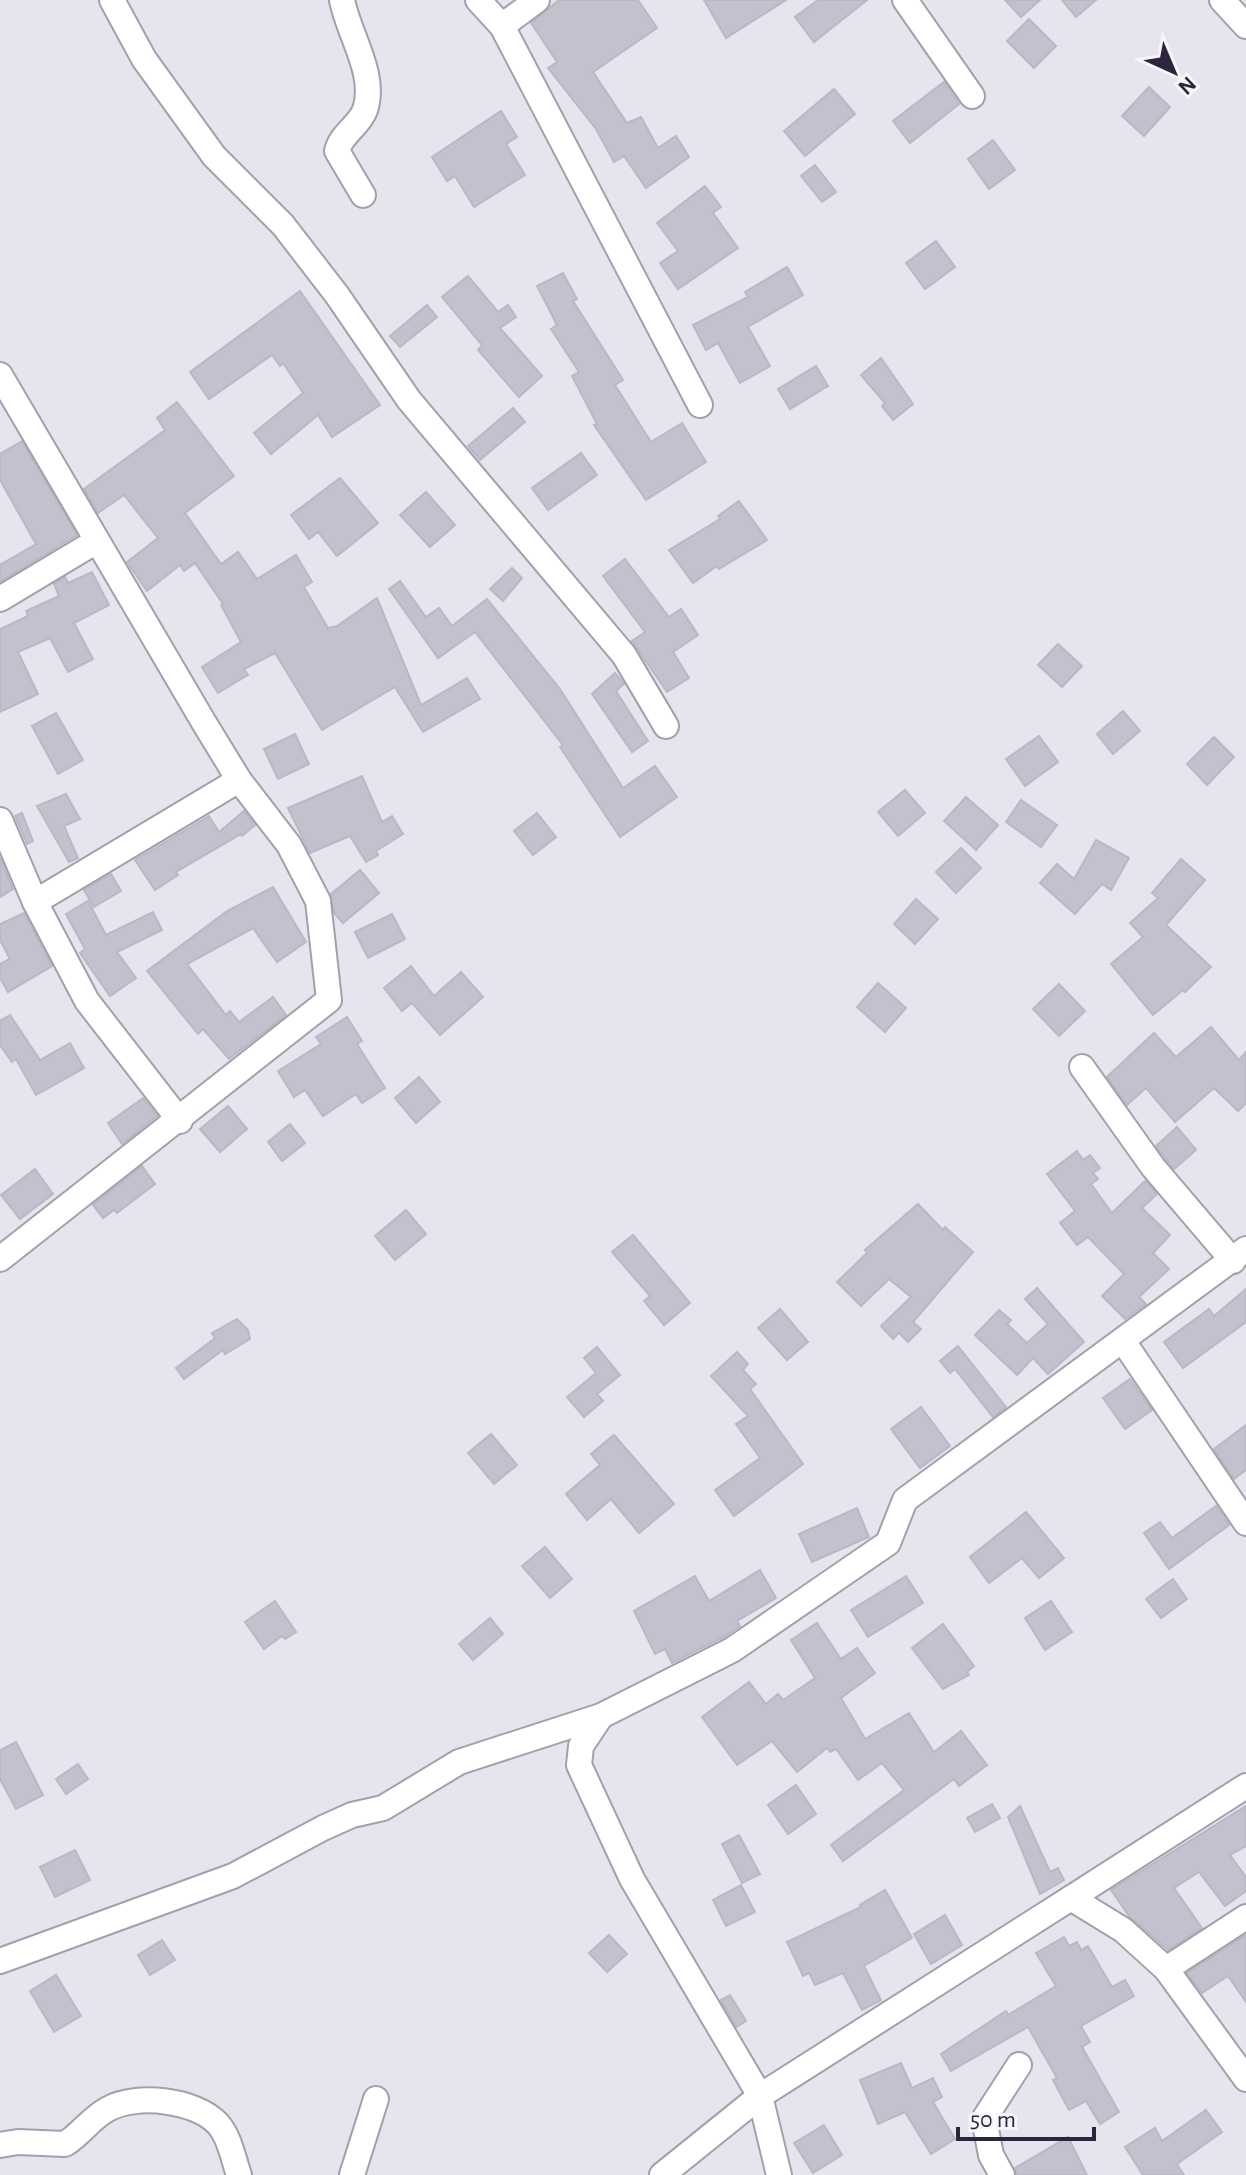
<svg xmlns="http://www.w3.org/2000/svg" width="1246" height="2175" font-family="'Alegreya Sans',sans-serif">
  <rect width="100%" height="100%" fill="#e6e5ed"/>
  <!-- building -->
  <g fill="#c2c1ce" stroke="#bab7c7" stroke-width="2">
    <polygon points="559,0 638,0 657,28 593,72 627,123 641,117 658,148 676,136 689,157 646,188 624,156 614,162 596,129 548,68 557,62 531,23"/>
    <polygon points="704,0 786,0 726,38"/>
    <polygon points="818,0 867,0 814,42 795,17"/>
    <polygon points="1005,0 1040,0 1021,17"/>
    <polygon points="1062,0 1096,0 1076,17"/>
    <polygon points="1029,19 1056,46 1034,68 1007,41"/>
    <polygon points="944,82 959,104 910,143 893,121"/>
    <polygon points="1149,87 1170,107 1144,136 1122,116"/>
    <polygon points="834,89 855,114 805,156 784,131"/>
    <polygon points="501,111 517,137 506,144 525,175 474,207 455,176 447,181 432,157"/>
    <polygon points="993,140 1015,170 989,189 968,159"/>
    <polygon points="815,165 836,192 822,202 801,176"/>
    <polygon points="705,186 721,207 713,213 738,248 678,289 660,263 678,251 657,223"/>
    <polygon points="936,241 955,267 925,289 906,263"/>
    <polygon points="787,267 803,295 748,327 770,366 740,383 718,343 706,350 693,325 748,297 745,292"/>
    <polygon points="563,273 577,299 573,301 623,380 615,385 651,442 682,423 706,462 646,500 594,425 597,424 572,376 579,372 551,329 557,325 537,286"/>
    <polygon points="468,276 498,312 508,305 516,317 500,328 542,376 519,397 478,350 482,345 442,297"/>
    <polygon points="300,291 380,405 332,437 318,415 271,454 254,433 303,393 283,363 280,366 272,355 209,399 190,372"/>
    <polygon points="427,305 437,317 400,347 390,336"/>
    <polygon points="881,358 913,404 893,420 882,406 885,403 861,375"/>
    <polygon points="816,366 828,386 790,409 778,389"/>
    <polygon points="177,402 234,476 185,513 221,564 238,552 257,579 296,555 312,582 304,587 328,628 337,626 377,598 421,705 467,678 480,699 423,732 395,687 322,730 275,653 244,669 248,675 218,693 202,667 241,642 221,605 223,604 195,563 184,571 180,565 147,591 127,562 158,538 124,495 98,513 84,489 165,430 157,418"/>
    <polygon points="513,408 525,422 480,460 468,446"/>
    <polygon points="22,441 77,535 0,582 0,565 36,544 0,480 0,454"/>
    <polygon points="581,453 597,475 548,510 532,488"/>
    <polygon points="340,478 378,523 337,556 318,532 309,539 291,515"/>
    <polygon points="426,492 455,525 430,547 400,515"/>
    <polygon points="739,501 767,540 719,569 717,566 693,583 669,550 720,519 718,516"/>
    <polygon points="625,559 669,617 681,609 698,635 673,652 689,678 667,692 632,641 645,632 603,576"/>
    <polygon points="512,568 522,578 503,601 490,589"/>
    <polygon points="92,572 109,605 74,623 93,659 68,672 50,638 18,652 38,694 0,712 0,629 28,616 26,611 59,596 54,584 65,577 68,583"/>
    <polygon points="400,581 426,617 439,608 452,626 487,599 560,689 623,788 655,766 677,797 620,837 560,747 563,745 475,632 438,658 389,589"/>
    <polygon points="1058,644 1082,666 1062,687 1038,665"/>
    <polygon points="615,673 624,684 616,691 648,741 632,752 592,694"/>
    <polygon points="1123,711 1140,731 1113,754 1097,734"/>
    <polygon points="56,713 83,760 58,774 32,726"/>
    <polygon points="295,734 309,764 278,779 264,749"/>
    <polygon points="1039,736 1058,762 1025,786 1006,759"/>
    <polygon points="1214,737 1234,757 1207,785 1187,764"/>
    <polygon points="362,776 382,822 392,816 403,834 376,851 378,855 366,862 350,836 310,853 288,808"/>
    <polygon points="905,790 925,813 898,836 878,812"/>
    <polygon points="66,794 80,819 64,826 78,858 69,862 37,806"/>
    <polygon points="966,797 998,825 976,850 944,821"/>
    <polygon points="1021,800 1057,825 1041,847 1006,822"/>
    <polygon points="244,811 255,825 242,836 241,834 176,872 178,875 155,890 135,860 209,816 219,832"/>
    <polygon points="22,813 33,841 27,844 15,816"/>
    <polygon points="537,813 556,837 533,855 514,831"/>
    <polygon points="1096,840 1129,858 1111,890 1102,884 1075,914 1040,883 1057,864 1074,879"/>
    <polygon points="961,848 981,868 956,893 936,872"/>
    <polygon points="0,858 13,889 0,897"/>
    <polygon points="1181,859 1205,880 1166,925 1211,967 1185,992 1183,990 1153,1015 1111,964 1143,937 1130,923 1158,898 1152,893"/>
    <polygon points="360,870 379,893 343,923 334,913 331,894"/>
    <polygon points="111,874 121,891 94,907 84,890"/>
    <polygon points="273,887 306,942 277,962 253,928 187,964 226,1015 230,1011 239,1022 273,997 286,1015 229,1059 203,1029 198,1034 147,971 227,911"/>
    <polygon points="916,899 938,919 915,944 894,924"/>
    <polygon points="88,901 106,935 153,912 162,930 117,952 136,978 110,996 80,953 85,949 66,914"/>
    <polygon points="24,913 52,966 8,992 0,978 0,964 10,959 0,940 0,924"/>
    <polygon points="392,914 405,939 368,958 355,932"/>
    <polygon points="411,966 434,996 461,972 483,997 440,1035 412,1003 402,1011 384,988"/>
    <polygon points="878,983 906,1008 885,1032 857,1007"/>
    <polygon points="1059,984 1085,1011 1059,1036 1033,1009"/>
    <polygon points="10,1015 40,1060 70,1043 84,1068 36,1095 16,1059 12,1062 0,1045 0,1021"/>
    <polygon points="347,1017 362,1041 357,1044 385,1088 362,1103 356,1094 323,1116 305,1090 294,1097 278,1071 321,1044 316,1037"/>
    <polygon points="1211,1027 1239,1060 1246,1052 1246,1103 1238,1111 1214,1088 1175,1122 1146,1088 1127,1105 1107,1077 1154,1033 1176,1057"/>
    <polygon points="419,1077 440,1102 416,1123 395,1098"/>
    <polygon points="143,1098 157,1116 122,1144 108,1123"/>
    <polygon points="228,1106 247,1129 220,1152 200,1129"/>
    <polygon points="290,1124 305,1143 282,1161 268,1142"/>
    <polygon points="1177,1127 1196,1150 1174,1169 1156,1146"/>
    <polygon points="1077,1151 1083,1160 1090,1155 1100,1168 1093,1173 1098,1179 1091,1184 1112,1213 1145,1181 1157,1194 1142,1208 1170,1235 1153,1253 1169,1269 1139,1297 1146,1304 1125,1319 1102,1296 1124,1274 1088,1237 1077,1245 1060,1223 1075,1211 1047,1174"/>
    <polygon points="142,1166 155,1184 117,1213 114,1210 103,1218 93,1205"/>
    <polygon points="35,1169 53,1194 20,1219 1,1195"/>
    <polygon points="918,1204 943,1230 945,1227 973,1252 913,1322 921,1329 908,1342 899,1333 893,1339 881,1326 911,1297 889,1279 861,1306 837,1282 867,1253 865,1250"/>
    <polygon points="406,1210 426,1234 395,1260 375,1236"/>
    <polygon points="633,1235 690,1303 664,1325 644,1301 650,1296 612,1252"/>
    <polygon points="1037,1288 1084,1342 1048,1374 1033,1358 1017,1375 975,1335 999,1310 1011,1320 1007,1324 1027,1343 1048,1324 1025,1299"/>
    <polygon points="1246,1289 1246,1322 1183,1368 1164,1342 1209,1309 1214,1316"/>
    <polygon points="780,1309 808,1342 787,1360 758,1328"/>
    <polygon points="237,1319 248,1330 250,1339 225,1354 223,1350 184,1379 176,1368 215,1338 212,1333"/>
    <polygon points="958,1346 1006,1407 993,1417 955,1369 950,1373 940,1361"/>
    <polygon points="597,1347 620,1375 597,1394 603,1401 584,1417 567,1397 596,1373 584,1358"/>
    <polygon points="737,1352 748,1364 743,1370 756,1384 750,1389 803,1464 734,1516 715,1490 760,1458 736,1424 748,1416 711,1376"/>
    <polygon points="1130,1379 1152,1410 1125,1429 1103,1398"/>
    <polygon points="921,1407 950,1446 920,1468 891,1429"/>
    <polygon points="1246,1425 1246,1470 1234,1479 1214,1449"/>
    <polygon points="491,1434 517,1465 494,1484 468,1453"/>
    <polygon points="614,1435 674,1504 639,1533 611,1499 587,1520 566,1494 600,1465 591,1454"/>
    <polygon points="1216,1506 1229,1525 1169,1569 1144,1533 1160,1522 1172,1538"/>
    <polygon points="857,1508 869,1537 812,1562 799,1534"/>
    <polygon points="1026,1512 1064,1558 1039,1578 1022,1558 989,1583 970,1557"/>
    <polygon points="545,1547 572,1579 550,1598 522,1566"/>
    <polygon points="760,1570 776,1598 737,1621 740,1626 724,1637 672,1663 665,1649 655,1654 634,1611 695,1576 709,1601"/>
    <polygon points="906,1576 923,1603 868,1637 851,1610"/>
    <polygon points="1173,1579 1187,1599 1161,1618 1146,1599"/>
    <polygon points="275,1601 296,1632 285,1639 282,1636 264,1649 245,1622"/>
    <polygon points="1051,1601 1072,1632 1045,1650 1025,1618"/>
    <polygon points="490,1618 503,1634 473,1660 459,1644"/>
    <polygon points="817,1623 841,1659 857,1648 875,1673 841,1698 865,1739 909,1713 934,1752 961,1731 987,1765 959,1786 954,1779 843,1861 831,1845 904,1790 882,1763 858,1780 836,1749 830,1752 827,1748 797,1772 772,1741 737,1765 702,1717 749,1682 766,1704 778,1694 783,1700 815,1678 791,1640"/>
    <polygon points="943,1624 974,1666 967,1672 969,1675 943,1689 912,1648"/>
    <polygon points="16,1742 43,1795 16,1809 0,1779 0,1750"/>
    <polygon points="78,1764 88,1779 66,1794 56,1779"/>
    <polygon points="796,1785 816,1814 788,1834 768,1805"/>
    <polygon points="992,1804 1000,1818 975,1832 967,1818"/>
    <polygon points="1020,1806 1050,1872 1058,1868 1064,1880 1040,1894 1008,1817"/>
    <polygon points="1246,1806 1246,1846 1230,1855 1246,1877 1246,1891 1225,1906 1199,1872 1174,1888 1202,1928 1168,1950 1129,1916 1111,1890"/>
    <polygon points="739,1835 760,1874 742,1883 722,1844"/>
    <polygon points="75,1850 90,1880 55,1897 40,1867"/>
    <polygon points="741,1885 755,1912 726,1926 713,1900"/>
    <polygon points="885,1890 912,1938 864,1966 881,2000 862,2010 843,1973 815,1985 809,1973 803,1976 787,1942 861,1907 860,1905"/>
    <polygon points="945,1915 962,1945 931,1964 914,1934"/>
    <polygon points="609,1935 627,1954 607,1972 589,1953"/>
    <polygon points="1246,1935 1246,2002 1228,1976 1202,1993 1187,1973"/>
    <polygon points="1064,1937 1069,1946 1077,1942 1081,1950 1088,1946 1112,1987 1125,1980 1134,1996 1081,2026 1090,2042 1082,2047 1119,2112 1100,2124 1086,2101 1069,2110 1053,2080 1057,2078 1028,2027 951,2071 941,2054 1006,2011 1008,2015 1056,1986 1036,1953"/>
    <polygon points="162,1940 175,1960 150,1975 138,1955"/>
    <polygon points="56,1975 81,2016 54,2032 30,1991"/>
    <polygon points="730,1995 746,2021 736,2027 721,2000"/>
    <polygon points="901,2063 912,2088 933,2078 942,2097 933,2102 955,2139 931,2154 905,2112 878,2124 860,2080"/>
    <polygon points="1206,2110 1222,2132 1177,2164 1184,2175 1143,2175 1125,2147 1155,2128 1162,2141"/>
    <polygon points="824,2125 842,2155 813,2173 794,2143"/>
    <polygon points="1068,2137 1087,2175 1017,2175 1015,2168"/>
  </g>
  <g fill="none" stroke-linecap="round" stroke-linejoin="round">
    <defs>
      <g id="minor">
        <polyline points="112,0 144,59 214,156 283,225 337,295 409,400 624,655 666,726"/>
        <path d="M342,0C349,36 377,74 365,110C359,126 341,134 337,151L363,195"/>
        <polyline points="478,0 502,26 700,405"/>
        <polyline points="905,0 972,96"/>
        <polyline points="1222,0 1246,26"/>
        <polyline points="502,26 537,0"/>
        <polyline points="0,375 203,721 239,780 289,845 318,901 329,1000 0,1259"/>
        <polyline points="0,599 95,542"/>
        <polyline points="0,820 35,902 87,1001 180,1121"/>
        <polyline points="35,902 239,780"/>
        <polyline points="1082,1067 1153,1167 1233,1261"/>
        <polyline points="1123,1341 1246,1523"/>
        <polyline points="601,1716 581,1746 579,1765 632,1879 760,2096 779,2175"/>
        <polyline points="1071,1898 1246,1786"/>
        <polyline points="0,1961 233,1876 323,1828 352,1815 383,1808 459,1762 601,1716 732,1650 888,1543 905,1500 1246,1249"/>
        <polyline points="1166,1969 1246,2079"/>
        <path d="M0,2145L18,2142L65,2144C81,2134 91,2118 108,2109C137,2093 196,2100 218,2124C230,2138 233,2158 239,2175"/>
        <polyline points="352,2175 376,2099"/>
        <polyline points="662,2175 760,2096 1071,1898 1123,1930 1166,1969 1246,1917"/>
        <polyline points="1002,2175 991,2155 984,2119 1019,2065"/>
      </g>
    </defs>
    <!-- minor casing -->
    <use href="#minor" stroke="#a3a0ae" stroke-width="28"/>
    <!-- minor -->
    <use href="#minor" stroke="#fff" stroke-width="24"/>
  </g>
  <!-- north arrow -->
  <g transform="translate(1174 72) rotate(136)" stroke="#f6f5fa" stroke-width="6" paint-order="stroke">
  <path d="M0-6L14 30L0 20L-14 30Z" fill="#2d243e"/>
  <text y="-12" font-size="22" font-weight="bold" text-anchor="middle" fill="#2d243e">N</text>
  </g>
  <!-- scale -->
  <path d="M958 2127v12h136v-12" fill="none" stroke="#2d243e" stroke-width="4"/>
  <text x="970" y="2127" font-size="24" fill="#2d243e" stroke="#f6f5fa" stroke-width="6" paint-order="stroke">50 m</text>
</svg>
